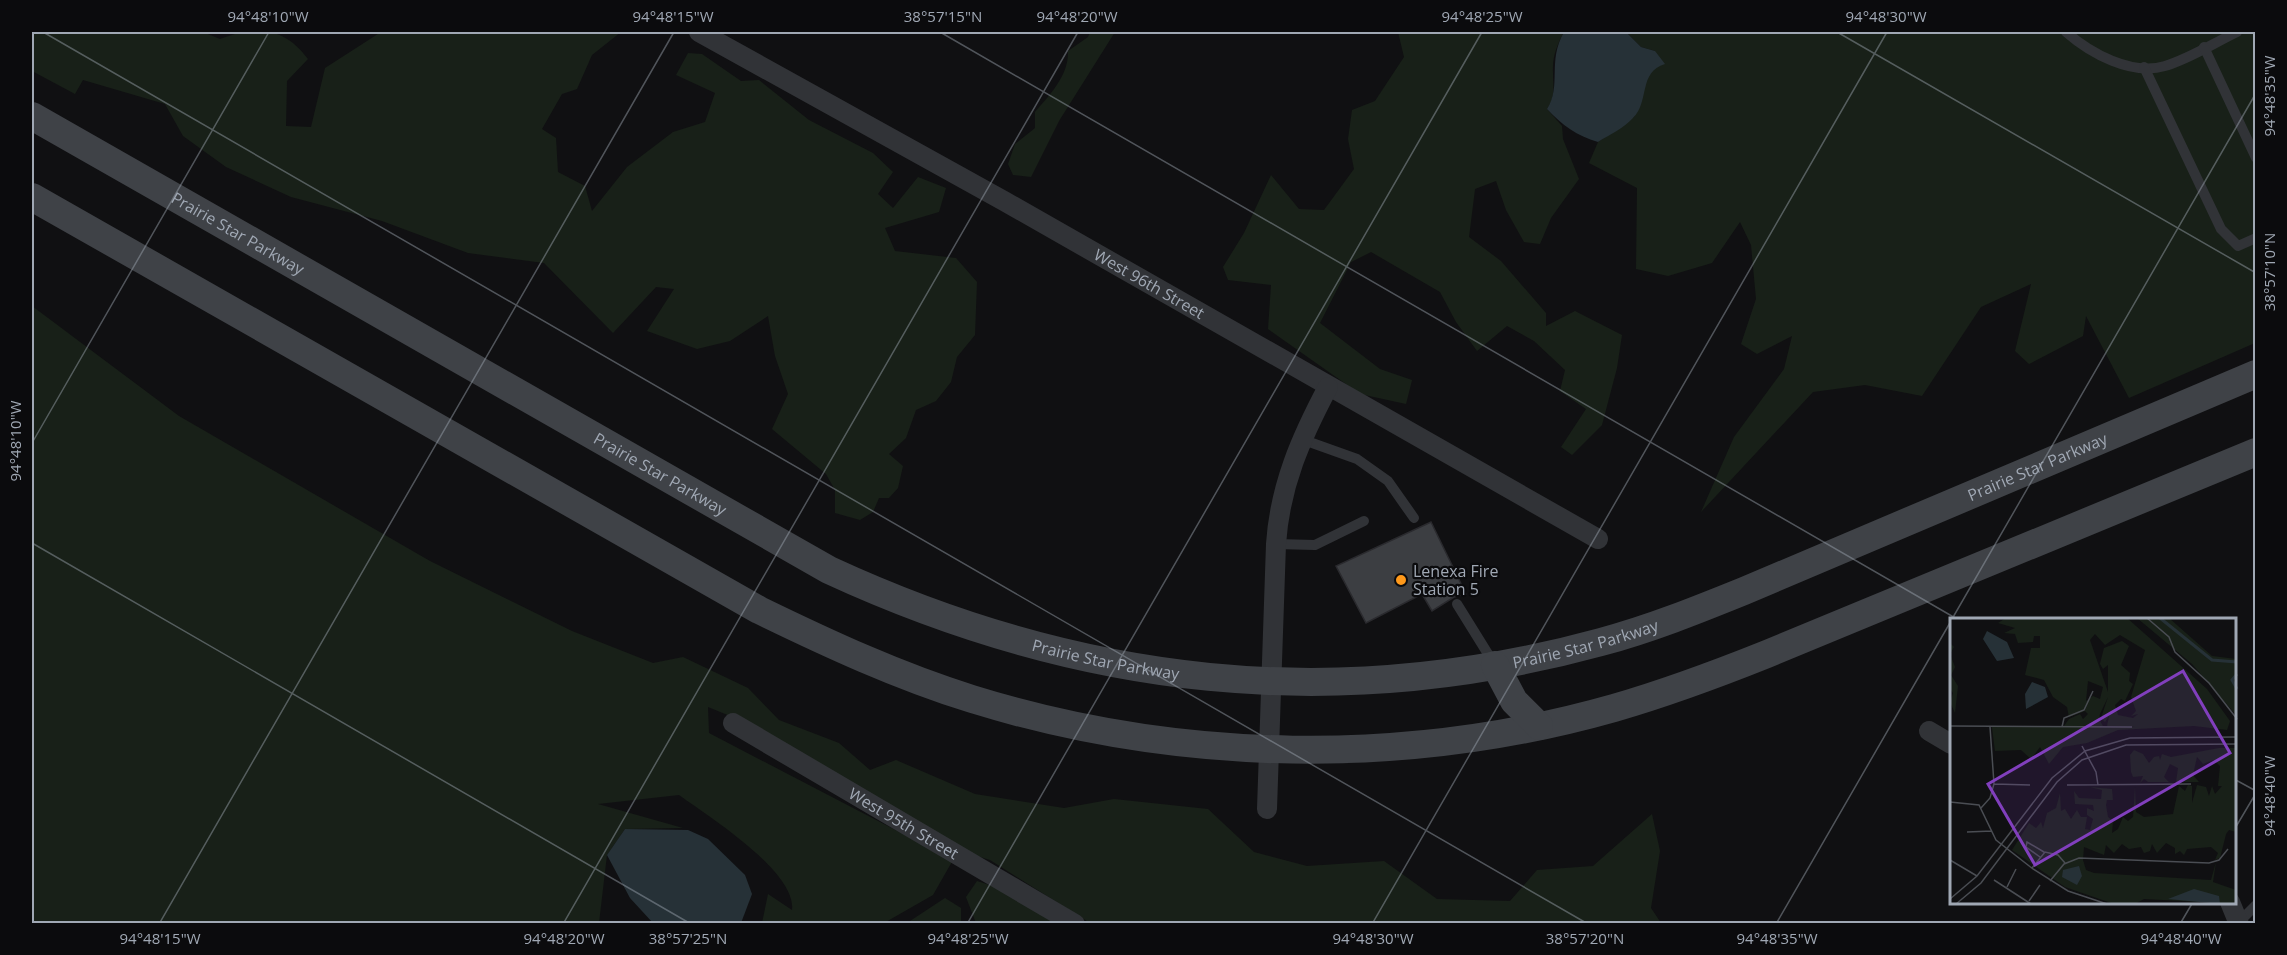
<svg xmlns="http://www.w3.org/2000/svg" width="2287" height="955" font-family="'Open Sans',sans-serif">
  <rect width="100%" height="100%" fill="#101012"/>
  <!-- green -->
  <g fill="#182018">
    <path d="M32,32H203L220,39C257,25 284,27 308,59L287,81L286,126L311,127L325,68L381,32H621L592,55L577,89L562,94L542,129L556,138L558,172L585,186L592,211L627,167L673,132L705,122L715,93L676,75L688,53L702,54L741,81L759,80L809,120L873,153L893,172L878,194L893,208L918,177L946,188L939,212L885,228L895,251L956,258L977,282L975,335L957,357L951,382L936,401L916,410L906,438L889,454L903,466L898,488L889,498H879L873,512L860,520L835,513V490L826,474L772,429L788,394L775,356L768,316L730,341L697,349L647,331L674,289L656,287L613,333L544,263L468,253L382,221L291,197L226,167L183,136L165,104L83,80L75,94L32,71Z"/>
    <path d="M1090,32H1115L1059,121L1031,177L1013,175L1008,164L1015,144L1035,128V112C1050,95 1069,75 1068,51L1088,37Z"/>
    <path d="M1398,32H1564C1557,45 1552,57 1553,73C1553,87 1556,96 1547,109L1562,126L1563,139L1579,179L1551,218L1540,244L1524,242L1506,210L1496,181L1475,189L1469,237L1501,261L1546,313V326L1575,311L1622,335L1617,368L1602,425L1572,455L1561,447L1586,409L1560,391L1565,370L1534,341L1507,326L1477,351L1456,322L1440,292L1371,252L1351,262L1320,323L1380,369L1412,380L1406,404L1360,394L1268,329L1271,285L1228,280L1223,267L1244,233L1271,175L1299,209L1324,210L1354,169L1348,139L1352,110L1375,101L1404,57Z"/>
    <polygon points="1626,32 2255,32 2255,343 2129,398 2086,316 2083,336 2029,364 2015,351 2031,284 1981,307 1922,396 1865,385 1813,392 1701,512 1734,437 1784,369 1792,336 1757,354 1741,344 1756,299 1751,245 1740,222 1712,263 1668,276 1636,269 1637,188 1589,163 1598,142 1634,117 1647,77 1654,67 1655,51 1641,47"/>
    <path d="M32,306L179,416L430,561L572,631L653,663L683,657L748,688L779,720L839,743L870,770L896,760L975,794L1064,808L1114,799L1208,809L1254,852L1307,866L1384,861L1437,899L1510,901L1537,870L1593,866L1652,814L1660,851L1651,908L1661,923H1090L990,860L958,850L735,718L708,707L709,733L953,860L933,895L884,923H762L768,894L792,910C797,872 708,816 679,795L598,804L683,828L625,829L607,855L599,923H32Z"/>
    <polygon points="977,881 1002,889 1054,923 976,923 966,897"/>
    <polygon points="945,898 961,908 961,923 907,923"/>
  </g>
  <!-- water -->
  <g fill="#263137">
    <path d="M1564,32H1626L1641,47L1655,51L1665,64C1638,72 1650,101 1633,118C1624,128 1609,135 1598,142C1577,136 1562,125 1547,109C1562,86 1547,61 1564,32Z"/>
    <polygon points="625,829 688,830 708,839 745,875 752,894 741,923 653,923 630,898 607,855"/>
  </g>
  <!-- building -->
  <polygon fill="#3c3e42" stroke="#2a2a2e" stroke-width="1.5" points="1431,522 1466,594 1454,597 1432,611 1422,594 1366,623 1336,566"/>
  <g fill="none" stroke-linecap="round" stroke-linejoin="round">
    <!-- service -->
    <g stroke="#313337" stroke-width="10">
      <path d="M2066,32C2090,53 2131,76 2165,66C2189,59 2214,43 2237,32"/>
      <polyline points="2204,47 2256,158"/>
      <polyline points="2144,67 2221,229 2238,246 2256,238"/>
      <polyline points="1301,439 1357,459 1388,481 1414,518"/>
      <polyline points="1276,544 1315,545 1364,521"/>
      <polyline points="1457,604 1493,662"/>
      <polyline points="2239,922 2256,905"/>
    </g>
    <!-- minor -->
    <g stroke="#313337" stroke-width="20">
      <path id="s1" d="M699,32L1004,201L1598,539"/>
      <path id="s2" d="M733,723L1075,924"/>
      <polyline points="1929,731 1951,744"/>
      <path d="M1267,809L1276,544C1280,485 1301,438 1328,387"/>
      <polyline points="2230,902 2239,924"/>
    </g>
    <!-- secondary -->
    <g stroke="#3f4247" stroke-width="28">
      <path id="s3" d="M32,116L829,570C1080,686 1334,715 1601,642C1650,629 1697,610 1744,591L2256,374"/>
      <path d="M32,197L759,610C829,644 898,676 972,699C1179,763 1406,767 1614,708C1666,693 1717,674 1767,654L2256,452"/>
      <polyline points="1495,665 1514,701 1539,726"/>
    </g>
  </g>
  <!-- ticks -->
  <path fill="none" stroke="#a0a8b4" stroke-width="1.5" stroke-opacity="0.45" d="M43,32L1588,924M940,32L1957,619M1837,32L2256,273M32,443L269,32M32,543L691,924M1952,619L2256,93M2234,779L2256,791M2234,830L2256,793M159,924L674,32M563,924L1078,32M967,924L1482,32M1372,924L1887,32M1776,924L1951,621M2180,924L2193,902"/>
  <!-- markers -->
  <circle fill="#ff991b" stroke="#0b0b0d" stroke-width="2" cx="1401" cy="580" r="6"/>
  <g text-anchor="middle" stroke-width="4.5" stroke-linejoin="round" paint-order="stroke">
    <!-- street labels -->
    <g font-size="16" fill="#a0a8b4" stroke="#0b0b0d">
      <text dy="6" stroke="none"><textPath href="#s3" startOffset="237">Prairie Star Parkway</textPath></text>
      <text dy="6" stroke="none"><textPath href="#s1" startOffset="516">West 96th Street</textPath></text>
      <text dy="6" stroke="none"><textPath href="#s3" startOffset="2180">Prairie Star Parkway</textPath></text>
      <text dy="6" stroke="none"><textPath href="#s3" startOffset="723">Prairie Star Parkway</textPath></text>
      <text dy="6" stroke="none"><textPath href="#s3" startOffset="1694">Prairie Star Parkway</textPath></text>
      <text dy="6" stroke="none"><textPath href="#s3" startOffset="1209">Prairie Star Parkway</textPath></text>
      <text dy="6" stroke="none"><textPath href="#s2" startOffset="198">West 95th Street</textPath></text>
    </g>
    <!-- poi labels -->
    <g font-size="16" fill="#a0a8b4" stroke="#0b0b0d" text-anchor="start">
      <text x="1413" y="577">Lenexa Fire<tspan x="1413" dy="18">Station 5</tspan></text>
    </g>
  </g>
  <!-- overview -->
  <g transform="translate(1950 618)">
    <rect width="286" height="286" fill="#101012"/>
    <path d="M56,0H177L257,71L280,103L277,112L244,108L168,112L137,125L113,129L99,146L90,129L81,141L71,132L45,133L42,109H185L157,108L159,98L155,104L151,100L158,79L150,96L149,101L153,108H114L119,101L130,96L133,101L138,96L135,93L119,99L117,89L103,79L94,62L75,57L81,30H90V18H84L83,24L68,25L65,16L54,15L65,10L48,5ZM145,16L155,27L170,17L195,32L181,79L186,93L181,98L188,96L183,100L168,97L165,87L171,81L175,83L183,66L179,63L180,55L171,47L179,28L172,23L154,30L150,46L153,51L158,47V74L140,22ZM138,63L153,69L150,81L143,78L136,83ZM187,0H219L262,38L286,41V97L242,46ZM0,25L4,29L0,36L5,49L1,57L8,68L5,95L0,84L3,75L0,71ZM269,130H286V214L279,212L276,216L270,240L265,242L268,235L261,229L237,231L234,237L230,233L225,236V230L216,225L207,235L202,226L200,233L194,235L191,229L179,231L172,226L164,235L156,227L154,237L134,229L133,242L136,252L144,255L261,262L266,244L263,264L286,272V286L194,281L185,286H164L115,269L62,232L79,205L86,210L91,204L93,210L97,195L106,190L110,175L111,193L115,191L121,201L127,192L131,199H137L135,211L140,212L143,201L137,197V190L144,193L143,187L125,186L124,173L129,180L151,181L152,172L140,169L162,171L163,182H157L156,187L158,199L163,203L162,215L168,211L173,199L178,203L183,199L185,169L186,194L194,199L223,196L229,168L235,173L238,167L242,168V185L247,167L256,169L259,178L262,168L265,176L272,168H268L270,148L264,142L253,146L247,139L243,157L249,164H226L228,150L220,146L214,159L219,164H198L194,161L190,165L193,158L183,159L181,154L180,137L184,132L193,136L199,145L204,139L209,138L210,142L212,136L221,139Z" fill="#182018" fill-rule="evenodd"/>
    <path d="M37,13L57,24L64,40L47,43L33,21ZM82,64L95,69L98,79L76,91L75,76ZM129,248L132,258L127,267L112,259L113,252ZM244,271L269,278L270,286L218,281Z" fill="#263137"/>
    <path fill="none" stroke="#263137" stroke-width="3" d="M210,0L262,42L287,44M287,56L282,62L287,71"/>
    <path fill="none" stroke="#4a4d53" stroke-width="1.5" d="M197,0L219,19L225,34L259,65L287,101M0,108L182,109M112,109L114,100L134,92L143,73M132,128L146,154L148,167M44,166L80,167M117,167L241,166M0,184L29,187L46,222L83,251L118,273L157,286M31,190L40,180L44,166L40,109M17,214L42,213M90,239L76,229L77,224L94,234M0,242L27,258M82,250L95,234L108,237L115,245M44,262L81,286M100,263L114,246L129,240L259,245L269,242L278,231M57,269L66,251M0,281L27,258L102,160L135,133L180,120L287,119M79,283L90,267M6,286L31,265L107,164L132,142L176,127L287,126"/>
    <path fill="#813fbd" fill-opacity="0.15" stroke="#813fbd" stroke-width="3" d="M233,53L280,135L85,247L38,166Z"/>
    <rect width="286" height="286" fill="none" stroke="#a0a8b4" stroke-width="3"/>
  </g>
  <!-- border -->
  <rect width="2287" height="955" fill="none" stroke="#0b0b0d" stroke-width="66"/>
  <rect x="33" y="33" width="2221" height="889" fill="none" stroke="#a0a8b4" stroke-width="2"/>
  <g font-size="15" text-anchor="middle" fill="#a0a8b4">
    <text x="268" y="22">94°48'10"W</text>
    <text x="673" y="22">94°48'15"W</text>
    <text x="943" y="22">38°57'15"N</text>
    <text x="1077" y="22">94°48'20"W</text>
    <text x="1482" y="22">94°48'25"W</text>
    <text x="1886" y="22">94°48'30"W</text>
    <text transform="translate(2270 96) rotate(-90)" y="5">94°48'35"W</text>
    <text transform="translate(2270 272) rotate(-90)" y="5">38°57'10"N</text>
    <text transform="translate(16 441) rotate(-90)" y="5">94°48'10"W</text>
    <text transform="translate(2270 796) rotate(-90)" y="5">94°48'40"W</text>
    <text x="160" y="944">94°48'15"W</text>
    <text x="564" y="944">94°48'20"W</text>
    <text x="688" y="944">38°57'25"N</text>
    <text x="968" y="944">94°48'25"W</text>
    <text x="1373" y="944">94°48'30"W</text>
    <text x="1585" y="944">38°57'20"N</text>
    <text x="1777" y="944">94°48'35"W</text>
    <text x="2181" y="944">94°48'40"W</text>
  </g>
</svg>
